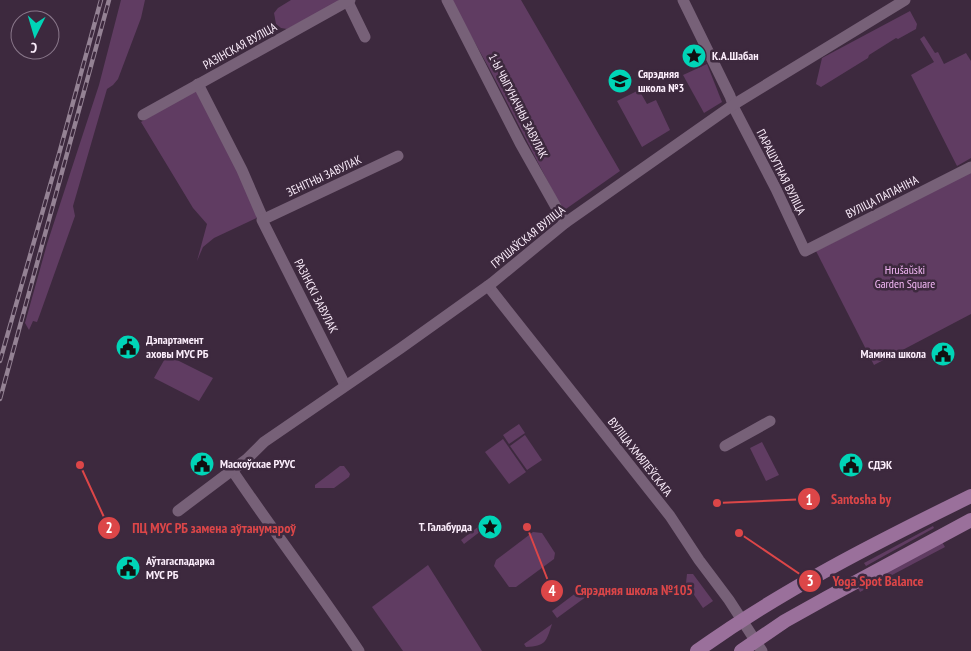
<svg xmlns="http://www.w3.org/2000/svg" width="971" height="651" font-family="'PT Sans Narrow',sans-serif">
  <rect width="100%" height="100%" fill="#3d293e"/>
  <!-- green -->
  <g fill="#603c62">
    <polygon points="121,0 145,0 141,18 118,79 113,85 107,89 73,206 75,216 40,314 37,322 33,321 29,330 25,323 47,244 99,85"/>
    <polygon points="291,0 338,0 338,2 287,29 281,28 276,24 274,13 278,8"/>
    <polygon points="451,0 521,0 620,171 563,211 489,68"/>
    <polygon points="910,11 917,24 916,29 898,39 896,38 869,55 868,58 821,87 816,84 822,58"/>
    <polygon points="924,36 935,53 938,52 944,64 966,53 971,61 971,158 957,166 911,75 934,62 920,39"/>
    <polygon points="707,64 722,102 704,113 683,75"/>
    <polygon points="197,89 263,215 214,238 203,247 197,261 207,224 193,208 141,122"/>
    <polygon points="639,90 647,104 656,100 670,130 642,147 617,101"/>
    <polygon points="971,172 971,314 874,365 816,251"/>
    <polygon points="167,355 213,378 199,401 154,378"/>
    <polygon points="519,424 525,433 509,444 503,435"/>
    <polygon points="525,435 542,460 527,470 510,446"/>
    <polygon points="503,439 526,472 509,484 485,452"/>
    <polygon points="762,442 779,475 766,481 750,448"/>
    <polygon points="340,466 344,466 350,474 349,477 334,488 315,488 315,485"/>
    <polygon points="487,520 490,524 464,544 461,540"/>
    <polygon points="933,526 934,528 866,566 864,563"/>
    <polygon points="533,532 542,533 555,553 554,559 516,587 509,587 494,566 496,560"/>
    <polygon points="942,542 945,547 860,592 858,588"/>
    <polygon points="428,565 482,651 403,651 372,607"/>
    <polygon points="687,574 693,574 713,601 703,608 686,583"/>
    <polygon points="585,586 591,587 594,591 557,618 552,611"/>
    <path d="M552,624C546,642 546,646 526,647L524,644Z"/>
  </g>
  <g fill="none" stroke-linecap="round" stroke-linejoin="round">
    <!-- minor -->
    <g stroke="#776178" stroke-width="11">
      <polyline points="347,0 365,37"/>
      <polyline points="447,0 520,143 565,223"/>
      <polyline points="683,0 730,96 735,110 776,189 805,251 971,167"/>
      <polyline points="198,84 242,170 261,214"/>
      <polyline points="143,115 350,0"/>
      <polyline points="488,286 670,516 699,560 729,600 762,651"/>
      <polyline points="345,385 262,220 398,156"/>
      <polyline points="725,446 770,421"/>
      <path d="M232,470C273,531 318,589 359,651"/>
      <polyline points="178,511 247,459 264,442 401,348 492,283 565,223 733,105 905,0"/>
    </g>
    <!-- major -->
    <g stroke="#9a709b" stroke-width="14">
      <path d="M697,651C782,590 877,542 971,496"/>
      <polyline points="741,651 785,621 828,597 971,520"/>
    </g>
    <defs>
      <g id="rail">
        <polyline points="0,361 59,154 101,0"/>
        <polyline points="0,399 109,0"/>
      </g>
    </defs>
    <!-- rail casing -->
    <use href="#rail" stroke="#948294" stroke-width="4.5"/>
    <!-- rail -->
    <use href="#rail" stroke="#3d293e" stroke-width="2.5" stroke-dasharray="8" stroke-linecap="butt"/>
  </g>
  <!-- icons -->
  <defs>
    <symbol id="sight-disc" viewBox="-11 -11 22 22"><circle r="9.5" fill="#00d5b7" stroke="#3d293e"/><path d="M0-6L1.8-2.2L6-1.7L2.9 1.2L3.7 5.4L0 3.3L-3.7 5.4L-2.9 1.2L-6-1.7L-1.8-2.2Z" fill="#111"/></symbol>
    <symbol id="school-disc" viewBox="-11 -11 22 22"><circle r="9.5" fill="#00d5b7" stroke="#3d293e"/><path d="M0-5L7-2L0 1L-7-2ZM-4 1L0 2.5L4 1V4Q0 6-4 4Z" fill="#111"/></symbol>
    <symbol id="civic-disc" viewBox="-11 -11 22 22"><circle r="9.5" fill="#00d5b7" stroke="#3d293e"/><path d="M-.6-6.5H3V-4.5H.6V-3L4-1V1h2V6H-6V1h2V-1L-.6-3ZM-1.2 2.5V6h2.4V2.5Z" fill="#111"/></symbol>
  </defs>
  <g fill-rule="evenodd">
    <use href="#sight-disc" x="680" y="42" width="28" height="28"/>
    <use href="#school-disc" x="606" y="67" width="28" height="28"/>
    <use href="#civic-disc" x="114" y="333" width="28" height="28"/>
    <use href="#civic-disc" x="929" y="340" width="28" height="28"/>
    <use href="#civic-disc" x="188" y="450" width="28" height="28"/>
    <use href="#civic-disc" x="837" y="451" width="28" height="28"/>
    <use href="#sight-disc" x="476" y="513" width="28" height="28"/>
    <use href="#civic-disc" x="114" y="554" width="28" height="28"/>
  </g>
  <g text-anchor="middle" stroke-width="5" stroke-linejoin="round" paint-order="stroke">
    <!-- street labels -->
    <g font-size="12" fill="#fbedfb" stroke="#3d293e">
      <text transform="translate(240 46) rotate(-29)" y="4">РАЗІНСКАЯ ВУЛІЦА</text>
      <text transform="translate(518 106) rotate(63)" y="4">1-Ы ЧЫГУНАЧНЫ ЗАВУЛАК</text>
      <text transform="translate(781 172) rotate(63)" y="4">ПАРАШУТНАЯ ВУЛІЦА</text>
      <text transform="translate(324 176) rotate(-25)" y="4">ЗЕНІТНЫ ЗАВУЛАК</text>
      <text transform="translate(882 197) rotate(-27)" y="4">ВУЛІЦА ПАПАНІНА</text>
      <text transform="translate(528 237) rotate(-39)" y="4">ГРУШАЎСКАЯ ВУЛІЦА</text>
      <text transform="translate(316 296) rotate(63)" y="4">РАЗІНСКІ ЗАВУЛАК</text>
      <text transform="translate(640 457) rotate(52)" y="4">ВУЛІЦА ХМЯЛЕЎСКАГА</text>
    </g>
    <!-- poi labels -->
    <g font-size="12" font-weight="bold" fill="#fbedfb" stroke="#3d293e" text-anchor="start">
      <text x="712" y="60">К.А.Шабан</text>
      <text x="638" y="78">Сярэдняя<tspan x="638" dy="14">школа №3</tspan></text>
      <text x="146" y="344">Дэпартамент<tspan x="146" dy="14">аховы МУС РБ</tspan></text>
      <text x="926" y="358" text-anchor="end">Мамина школа</text>
      <text x="220" y="468">Маскоўскае РУУС</text>
      <text x="868" y="469">СДЭК</text>
      <text x="472" y="531" text-anchor="end">Т. Галабурда</text>
      <text x="146" y="565">Аўтагаспадарка<tspan x="146" dy="14">МУС РБ</tspan></text>
    </g>
    <!-- park labels -->
    <g font-size="12" fill="#f5b9f7" stroke="#3d293e">
      <text x="905" y="274">Hrušaŭski<tspan x="905" dy="14">Garden Square</tspan></text>
    </g>
  </g>
  <!-- callouts -->
  <path fill="none" stroke="#dc4648" stroke-width="2" d="M717 503L809 499M80 465L109 528M739 533L810 581M527 527L552 591"/>
  <g fill="#dc4648" stroke="#3d293e" stroke-width="2">
    <circle cx="717" cy="503" r="5"/>
    <circle cx="80" cy="465" r="5"/>
    <circle cx="739" cy="533" r="5"/>
    <circle cx="527" cy="527" r="5"/>
    <circle cx="809" cy="499" r="12"/>
    <circle cx="109" cy="528" r="12"/>
    <circle cx="810" cy="581" r="12"/>
    <circle cx="552" cy="591" r="12"/>
  </g>
  <g font-size="15" text-anchor="middle" font-weight="bold" fill="#fff">
    <text x="809" y="505">1</text>
    <text x="109" y="533">2</text>
    <text x="810" y="586">3</text>
    <text x="552" y="596">4</text>
  </g>
  <g font-size="14" text-anchor="middle" font-weight="bold" fill="#dc4648" stroke="#3d293e" stroke-width="5" stroke-linejoin="round" paint-order="stroke">
    <text x="861" y="504">Santosha by</text>
    <text x="214" y="533">ПЦ МУС РБ замена аўтанумароў</text>
    <text x="878" y="586">Yoga Spot Balance</text>
    <text x="634" y="595">Сярэдняя школа №105</text>
  </g>
  <!-- north arrow -->
  <g transform="translate(35 35) rotate(185)"><circle r="24" fill="#3d293e" stroke="#89778a"/>
  <path d="M0-4L9 19L0 12L-9 19Z" fill="#00d5b7"/>
  <text y="-8" font-size="14" font-weight="bold" text-anchor="middle" fill="#fbedfb">С</text>
  </g>
</svg>
